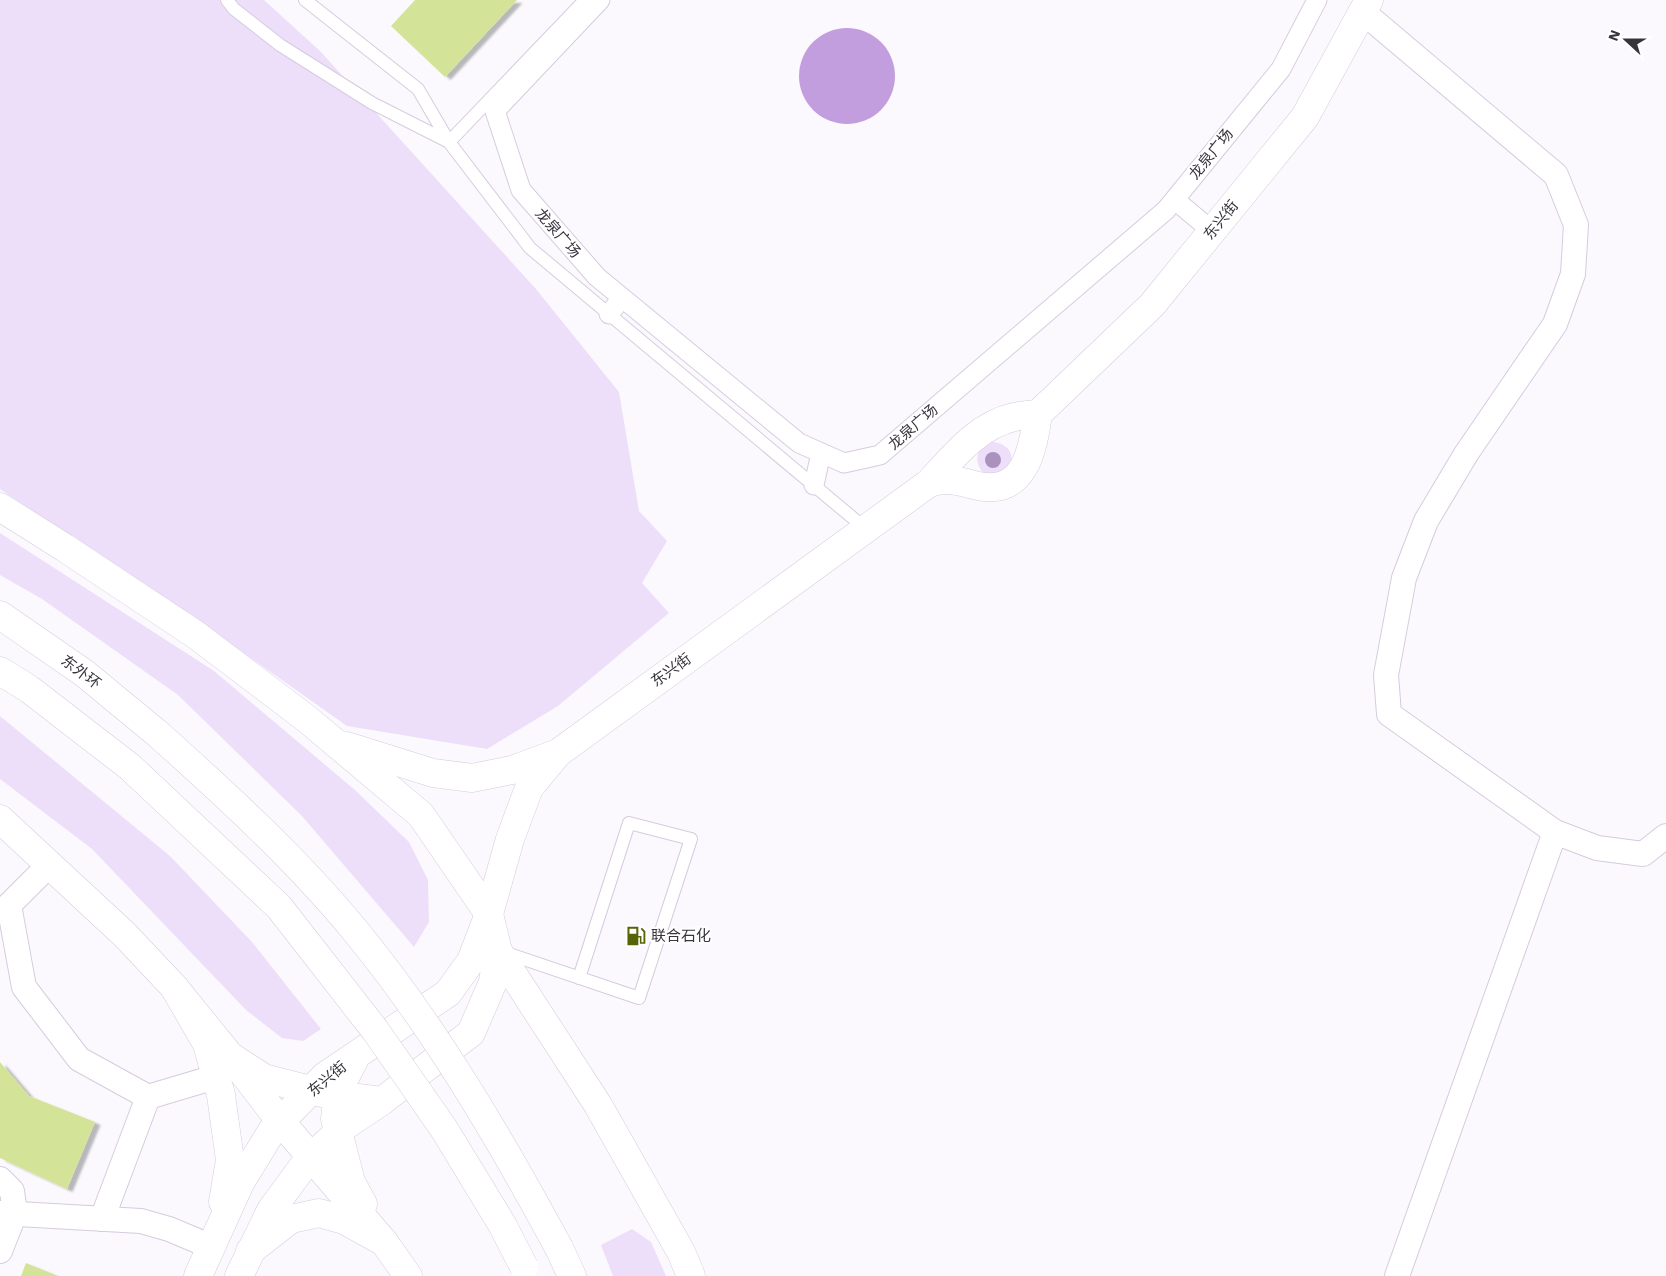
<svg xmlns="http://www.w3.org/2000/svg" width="1666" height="1276" font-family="'Work Sans','Noto Sans SC',sans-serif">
  <defs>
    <filter id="shadow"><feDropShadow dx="5.5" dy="3" stdDeviation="1" flood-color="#0004"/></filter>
  </defs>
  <rect width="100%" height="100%" fill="#fbf9fd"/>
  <!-- green -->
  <g fill="#eddff9">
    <polygon points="0,0 264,0 320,51 536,289 619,392 639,511 667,541 642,583 669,613 558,706 487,749 347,726 228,642 0,489"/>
    <path d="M991,442C1002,442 1014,449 1011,462C1011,466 1007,470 1006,473L984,474C973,462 976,448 991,442Z"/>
    <polygon points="0,533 214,671 355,790 409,842 428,880 429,922 414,947 301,815 178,695 42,599 0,575"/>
    <polygon points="0,716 170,856 252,942 321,1029 303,1041 282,1038 246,1010 92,849 0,779"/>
    <polygon points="632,1229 651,1242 666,1276 613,1276 601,1245"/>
  </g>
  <!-- water -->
  <circle fill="#c39edf" cx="847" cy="76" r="48"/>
  <!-- building -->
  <g fill="#d3e498" filter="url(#shadow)">
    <polygon points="415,0 517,0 445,77 391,26"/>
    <polygon points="0,1062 29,1096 95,1122 67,1189 0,1158"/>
    <polygon points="26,1263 58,1276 21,1276"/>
  </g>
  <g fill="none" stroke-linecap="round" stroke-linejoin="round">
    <defs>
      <g id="service">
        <polyline points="227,0 234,9 280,45 372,103 449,142 585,0"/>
        <polyline points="305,0 418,89 449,142 530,248 866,529"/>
        <polyline points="503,952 639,998 691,839 629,823 579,978"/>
      </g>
      <g id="pedestrian">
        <polyline points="600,0 495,111 521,190 597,277 799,443 844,463 880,455 1166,210 1281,69 1317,0"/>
        <polyline points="1175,200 1212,231"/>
        <polyline points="609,314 622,298"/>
        <polyline points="814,485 821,453"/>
      </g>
      <g id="minor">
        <polyline points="1363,12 1556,175 1576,225 1573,274 1555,324 1466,454 1426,521 1404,578 1386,675 1389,714 1555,832 1597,848 1643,854 1666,836"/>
        <polyline points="49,865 9,905 24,987 79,1059 148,1097 102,1219"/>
        <polyline points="148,1097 215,1077"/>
        <polyline points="0,1179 12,1191 15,1213 0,1251"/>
        <polyline points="0,1213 141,1221 169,1229 212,1247"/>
        <polyline points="1397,1276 1555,832"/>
      </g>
      <g id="tertiary">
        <polyline points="1038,414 1152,305 1305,117 1369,0"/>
        <path d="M929,483C948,477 959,481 978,486C1025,496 1033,449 1038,414"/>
        <path d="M489,914L510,839L529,788L558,753L929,483C953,457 978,425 1014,417C1022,415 1030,415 1038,414"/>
      </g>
      <g id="secondary">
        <polyline points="0,507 65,548 196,635 307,719 421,815 489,914"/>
        <polyline points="347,746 433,773 472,778 512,770 558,753"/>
        <polyline points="0,819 125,935 174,987 207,1044 221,1095 230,1160 223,1202"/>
        <polyline points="233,1058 264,1078 326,1094 382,1101"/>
        <polyline points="198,1276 240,1183 273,1129 325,1076 448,993 471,961 489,914 498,951 493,982 471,1033 382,1101 346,1125 307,1161 271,1210 239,1276"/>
      </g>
      <g id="primary">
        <polyline points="498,951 598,1105 681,1252 691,1276"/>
        <polyline points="174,987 230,1056 281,1122 384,1242"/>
        <polyline points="356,1056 338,1091 335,1119 351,1182 363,1204"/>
        <polyline points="250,1251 291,1219 319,1213 344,1220 384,1242 408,1276"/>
      </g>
      <g id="trunk">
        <polyline points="0,615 84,673 158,734"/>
        <polyline points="0,671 29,689 130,767"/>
        <polyline points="559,1248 572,1276"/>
      </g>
    </defs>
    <!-- service casing -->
    <use href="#service" stroke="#d6cbdf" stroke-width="14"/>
    <!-- pedestrian casing -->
    <use href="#pedestrian" stroke="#d6cbdf" stroke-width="21"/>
    <!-- minor casing -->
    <use href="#minor" stroke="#d6cbdf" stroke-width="26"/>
    <!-- tertiary casing -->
    <use href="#tertiary" stroke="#d6cbdf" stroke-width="29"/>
    <!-- secondary casing -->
    <use href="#secondary" stroke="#d6cbdf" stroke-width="29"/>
    <!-- primary casing -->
    <use href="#primary" stroke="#d6cbdf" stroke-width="29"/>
    <!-- trunk casing -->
    <use href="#trunk" stroke="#d6cbdf" stroke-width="29"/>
    <!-- service -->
    <use href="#service" stroke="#fff" stroke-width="12"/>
    <!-- pedestrian -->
    <use href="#pedestrian" stroke="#fff" stroke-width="19"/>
    <!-- minor -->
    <use href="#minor" stroke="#fff" stroke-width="24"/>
    <!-- tertiary -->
    <use href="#tertiary" stroke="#fff" stroke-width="28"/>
    <!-- secondary -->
    <use href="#secondary" stroke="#fff" stroke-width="28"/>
    <!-- primary -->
    <use href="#primary" stroke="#fff" stroke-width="28"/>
    <!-- trunk -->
    <use href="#trunk" stroke="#fff" stroke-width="28"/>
    <defs>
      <g id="trunk-bridge">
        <path d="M158,734C226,795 295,858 353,928C434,1026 499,1137 559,1248"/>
        <polyline points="130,767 279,907 375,1030 444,1129 503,1226 524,1267"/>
      </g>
    </defs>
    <!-- trunk-bridge casing -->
    <use href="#trunk-bridge" stroke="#d6cbdf" stroke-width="29" stroke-linecap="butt"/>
    <!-- trunk-bridge -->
    <use href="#trunk-bridge" stroke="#fff" stroke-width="28"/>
  </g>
  <!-- trees -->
  <circle fill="#ab91bd" cx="993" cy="460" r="8"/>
  <!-- icons -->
  <defs>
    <symbol id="fuel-bare" viewBox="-9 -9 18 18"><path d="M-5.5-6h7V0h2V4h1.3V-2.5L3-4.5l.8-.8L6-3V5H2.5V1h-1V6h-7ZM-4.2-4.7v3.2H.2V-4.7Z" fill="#566407" stroke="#fff" stroke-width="2.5" paint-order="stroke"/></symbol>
  </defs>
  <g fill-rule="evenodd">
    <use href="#fuel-bare" x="622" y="922" width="28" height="28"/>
  </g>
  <g text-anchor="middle" stroke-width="4" stroke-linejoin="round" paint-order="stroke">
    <!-- street labels -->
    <g font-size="15" fill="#39343c" stroke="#fff">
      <text transform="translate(1211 154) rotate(-51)" y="5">龙泉广场</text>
      <text transform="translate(1221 220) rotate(-51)" y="5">东兴街</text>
      <text transform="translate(558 233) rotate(49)" y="5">龙泉广场</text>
      <text transform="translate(913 427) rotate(-41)" y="5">龙泉广场</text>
      <text transform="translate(671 670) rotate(-36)" y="5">东兴街</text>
      <text transform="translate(81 672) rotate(37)" y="5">东外环</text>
      <text transform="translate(327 1079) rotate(-40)" y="5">东兴街</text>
    </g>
    <!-- poi labels -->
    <g font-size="15" fill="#39343c" stroke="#fff" text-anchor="start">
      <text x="651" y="941">联合石化</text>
    </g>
  </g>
  <!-- north arrow -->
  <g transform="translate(1626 40) rotate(291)" stroke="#ffffff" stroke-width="4" paint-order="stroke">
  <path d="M0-4L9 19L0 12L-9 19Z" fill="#39343c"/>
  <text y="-8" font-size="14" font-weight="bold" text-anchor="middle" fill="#39343c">N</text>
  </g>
</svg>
